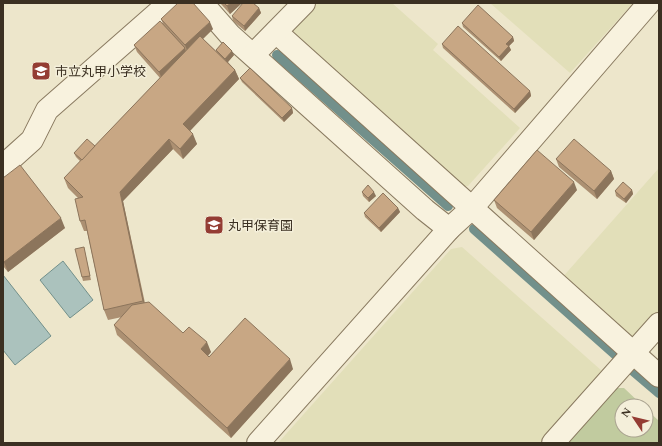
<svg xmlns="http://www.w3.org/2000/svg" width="662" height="446" font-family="Spectral,'Noto Sans JP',serif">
  <rect width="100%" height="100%" fill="#ede6cb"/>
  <!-- farmland -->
  <g fill="#e2dfb9">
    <polygon points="317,3 392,3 438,44 433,50 520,128 468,186 458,187 292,38 291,29"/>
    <polygon points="490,3 633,3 570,73"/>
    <polygon points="659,168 659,315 638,339 628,340 561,279"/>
    <polygon points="462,247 602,371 602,379 545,443 278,443 451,249"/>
  </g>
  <!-- green -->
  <polygon fill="#c1cb9f" points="612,388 624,388 643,406 622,406 622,430 646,430 646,409 659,421 659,443 563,443"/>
  <!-- water -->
  <g fill="#abc2bd" stroke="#72908b">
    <polygon points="63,261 93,300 70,318 40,280"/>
    <polygon points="3,275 51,336 15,365 3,350"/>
  </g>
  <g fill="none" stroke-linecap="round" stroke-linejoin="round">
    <!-- stream -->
    <g stroke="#72908b" stroke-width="10">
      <polyline points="277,55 448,206"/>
      <polyline points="474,229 617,356"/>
      <polyline points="632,370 659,393"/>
    </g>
    <defs>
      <g id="minor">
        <polyline points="202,3 230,35 425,210 449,229"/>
        <polyline points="276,32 659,376"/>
        <polyline points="253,55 304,3"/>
        <polyline points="3,166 32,140 47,110 169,3"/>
        <polyline points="258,443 449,229 472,208 649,3"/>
        <polyline points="553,443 659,324"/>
      </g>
    </defs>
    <!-- minor casing -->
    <use href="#minor" stroke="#897a60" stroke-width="24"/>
    <!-- minor -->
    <use href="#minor" stroke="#f8f2de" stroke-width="22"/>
  </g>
  <!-- wall -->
  <g fill="#ac9072">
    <polygon points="220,3 242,3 230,14"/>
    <polygon points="259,8 261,13 245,31 233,21 232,16"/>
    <polygon points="161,19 213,29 203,39 216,51 234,55 228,62 235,70 239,79 190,131 197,144 183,159 173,149 123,201 145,303 183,333 211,352 208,356 209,357 293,369 231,438 117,335 114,325 122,317 108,320 104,310 87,231 84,231 80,221 78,198 68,188 64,178 81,162 76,157 74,153 95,146 160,78 137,52 134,45 163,24"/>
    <polygon points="462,23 513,37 514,41 509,46 511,50 501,61 463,27"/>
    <polygon points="442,44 530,91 531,96 515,113 443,48"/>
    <polygon points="240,78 292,108 293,113 284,122 242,82"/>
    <polygon points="556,159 611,171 614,179 597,199 559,167"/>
    <polygon points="3,178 65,228 8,272 3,266"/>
    <polygon points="577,190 534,240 497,208 494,200"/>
    <polygon points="632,190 633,194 626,203 616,196 615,191"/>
    <polygon points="362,192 376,196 369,202 363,196"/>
    <polygon points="398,208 400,212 381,232 365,217 364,213"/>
    <polygon points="84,247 85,252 91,280 83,281 82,277"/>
  </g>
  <!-- shaded-wall -->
  <g fill="#8c755c">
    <polygon points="231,3 242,3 230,14 227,6"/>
    <polygon points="259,8 261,13 245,31 244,26"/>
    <polygon points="210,22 213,29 188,53 185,45"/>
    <polygon points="513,37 514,41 509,46 511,50 501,61 499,57 506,44"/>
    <polygon points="185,48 187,56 162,79 159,72"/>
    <polygon points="232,51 234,55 227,63 225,59"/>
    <polygon points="235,70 239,79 187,134 183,124"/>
    <polygon points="530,91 531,96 515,113 514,109"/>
    <polygon points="292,108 293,113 284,122 282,118"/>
    <polygon points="193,134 197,144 183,159 180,149"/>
    <polygon points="169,139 173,149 123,201 146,311 143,301 120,192"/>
    <polygon points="611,171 614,179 597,199 594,191"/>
    <polygon points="574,182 577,190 534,240 531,232"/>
    <polygon points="632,190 633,194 626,203 624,199"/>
    <polygon points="374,192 376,196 369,202 368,198"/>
    <polygon points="398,208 400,212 381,232 379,228"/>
    <polygon points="61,218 65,228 8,272 4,262"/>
    <polygon points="207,342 211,352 205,359 201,349"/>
    <polygon points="290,359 293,369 231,438 227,428"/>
  </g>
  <!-- building -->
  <g fill="#c8a784" stroke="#8c755c">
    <polygon points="178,3 193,3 210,22 185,45 161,19"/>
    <polygon points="224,3 231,3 227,6"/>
    <polygon points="243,3 253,3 259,8 244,26 232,16"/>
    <polygon points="478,5 513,37 506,44 509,46 499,57 462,23"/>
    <polygon points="160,21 185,48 159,72 134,45"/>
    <polygon points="458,26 530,91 514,109 442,44"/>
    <polygon points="200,36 235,70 183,124 193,134 180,149 169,139 120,192 143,301 104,310 85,220 80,221 75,199 83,197 64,178"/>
    <polygon points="223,42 232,51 225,59 216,50"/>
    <polygon points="250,68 292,108 282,118 240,78"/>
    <polygon points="87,139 95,146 82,160 74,153"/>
    <polygon points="574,139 611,171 594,191 556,159"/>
    <polygon points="537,150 574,182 531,232 494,200"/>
    <polygon points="20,165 61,218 4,262 3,261 3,178"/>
    <polygon points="623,182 632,190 624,199 615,191"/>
    <polygon points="368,185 374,192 368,198 362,192"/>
    <polygon points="383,193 398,208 379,228 364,213"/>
    <polygon points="84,247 90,276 82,277 75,249"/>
    <polygon points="149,302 183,333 189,327 207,342 201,349 209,357 245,318 290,359 227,428 114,325 132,305"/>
  </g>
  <!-- icons -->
  <defs>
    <symbol id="school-square" viewBox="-11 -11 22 22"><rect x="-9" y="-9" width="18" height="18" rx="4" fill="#943c33" stroke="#f4efda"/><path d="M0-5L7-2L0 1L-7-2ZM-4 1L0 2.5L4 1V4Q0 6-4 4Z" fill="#fff"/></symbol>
  </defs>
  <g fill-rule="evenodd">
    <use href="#school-square" x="30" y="60" width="22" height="22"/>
    <use href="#school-square" x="203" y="214" width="22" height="22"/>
  </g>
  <g text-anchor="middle" stroke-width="3" stroke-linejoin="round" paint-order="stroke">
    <!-- poi labels -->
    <g font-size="13" fill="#3b3022" stroke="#f4efda" text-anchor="start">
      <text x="55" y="76">市立丸甲小学校</text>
      <text x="228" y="230">丸甲保育園</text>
    </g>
  </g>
  <!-- border -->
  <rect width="662" height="446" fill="none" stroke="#3b3022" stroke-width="8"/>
  <!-- north arrow -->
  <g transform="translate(634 418) rotate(305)"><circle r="19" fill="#f4efda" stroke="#aaa390"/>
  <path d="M0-3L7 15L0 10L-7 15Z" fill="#943c33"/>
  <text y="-6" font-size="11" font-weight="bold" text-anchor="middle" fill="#3b3022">N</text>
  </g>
</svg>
